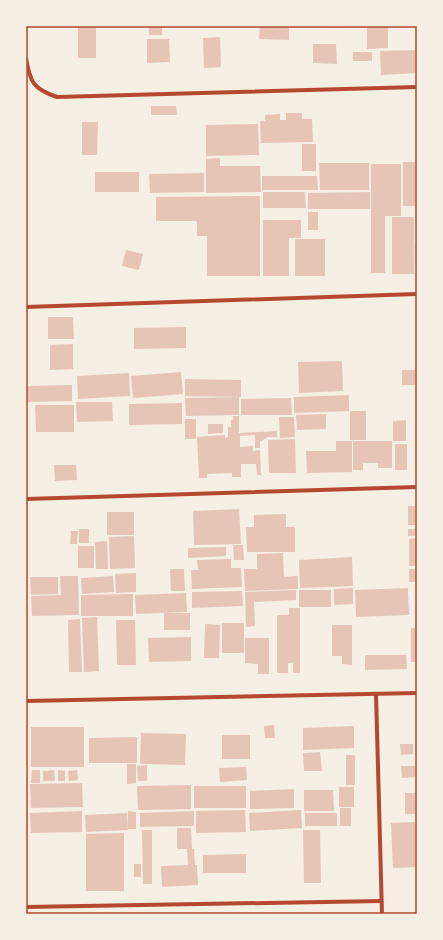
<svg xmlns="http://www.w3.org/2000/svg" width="443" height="940" font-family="Roboto,sans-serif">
  <rect width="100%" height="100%" fill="#f6efe4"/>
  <!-- building -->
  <g fill="#e6c5b7">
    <rect x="78" y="26" width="18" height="32"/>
    <rect x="149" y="26" width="13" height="9"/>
    <polygon points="260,26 289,26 289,40 259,39"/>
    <polygon points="311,26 343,26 343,28 311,27"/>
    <polygon points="367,26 388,26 388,48 367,49"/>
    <polygon points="220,37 221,67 204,68 203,38"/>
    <polygon points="147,39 169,39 170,62 147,63"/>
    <polygon points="313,44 336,44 337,64 313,63"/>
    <polygon points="417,50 417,73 381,75 380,51"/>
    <rect x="353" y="52" width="19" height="9"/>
    <polygon points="151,106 176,106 177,115 151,115"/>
    <polygon points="286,113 302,113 302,119 312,119 313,142 261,143 260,121 265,121 265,115 280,114 280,120 286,120"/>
    <polygon points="82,122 98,122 97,155 82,155"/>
    <polygon points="258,124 259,155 206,156 206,125"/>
    <rect x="302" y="144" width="14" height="27"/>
    <polygon points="220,158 220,166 260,166 261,192 206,193 206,159"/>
    <rect x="403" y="162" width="14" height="44"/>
    <polygon points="319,163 369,163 369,190 320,190"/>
    <polygon points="371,164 401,164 401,216 385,216 385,273 371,273"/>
    <rect x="95" y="172" width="44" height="20"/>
    <polygon points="204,173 204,192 150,193 149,174"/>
    <polygon points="262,176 317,176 318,190 262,190"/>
    <polygon points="263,192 305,192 306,208 263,208"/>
    <polygon points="370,192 370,209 308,209 308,193"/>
    <polygon points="260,196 260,276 207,276 207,236 197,236 197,221 156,221 156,197"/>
    <rect x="308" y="212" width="10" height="18"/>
    <rect x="392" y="217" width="22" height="57"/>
    <polygon points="263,220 301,220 301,238 289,238 289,276 263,276"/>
    <rect x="295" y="239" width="30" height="37"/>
    <polygon points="415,244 417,244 417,272 416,272"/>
    <polygon points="126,250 143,254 139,270 122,266"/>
    <polygon points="48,317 73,317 74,339 48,339"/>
    <polygon points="186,327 186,348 134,349 134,328"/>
    <polygon points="73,344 73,369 50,370 50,345"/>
    <polygon points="342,361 343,391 299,393 298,362"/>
    <rect x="402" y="370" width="15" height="15"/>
    <polygon points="181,372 183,394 133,398 131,376"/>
    <polygon points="129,373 130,396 78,399 77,376"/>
    <polygon points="185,379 241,380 241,397 185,396"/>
    <polygon points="72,385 72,401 26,402 26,386"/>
    <polygon points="349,395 349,411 294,413 294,397"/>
    <polygon points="239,397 239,415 186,416 185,398"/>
    <polygon points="291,398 292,415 241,415 241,399"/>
    <polygon points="76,402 112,402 113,421 77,422"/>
    <polygon points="182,403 182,424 129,425 129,404"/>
    <polygon points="35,405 74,405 74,432 36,432"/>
    <rect x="350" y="411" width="16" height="29"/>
    <polygon points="326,414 326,429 297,430 296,415"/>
    <polygon points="233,416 239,416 239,433 277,431 277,437 268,437 260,442 260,448 255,448 255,435 240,436 240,447 253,446 253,451 260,450 261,475 257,475 256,464 241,464 241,477 232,477 232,473 207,474 207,478 199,478 197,437 225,435 225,438 228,437 228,427 231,427 231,420 233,420"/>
    <polygon points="279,417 294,417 295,437 280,438"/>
    <rect x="185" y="419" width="11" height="20"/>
    <polygon points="406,420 406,441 393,441 393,421"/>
    <polygon points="208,424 223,424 223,433 208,434"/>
    <polygon points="295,439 296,473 269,473 268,440"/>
    <polygon points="336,441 352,441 352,472 307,473 306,451 336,451"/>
    <polygon points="353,441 392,441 392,468 378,468 378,463 363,463 363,470 353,470"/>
    <rect x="395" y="444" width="12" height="26"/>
    <polygon points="54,465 76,465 77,480 55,481"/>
    <rect x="408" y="506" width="9" height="19"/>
    <polygon points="239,509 241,544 194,545 193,511"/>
    <rect x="107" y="512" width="27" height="23"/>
    <polygon points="286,514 286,527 295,527 295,552 247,552 246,527 254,527 254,515"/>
    <rect x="79" y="529" width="10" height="14"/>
    <rect x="408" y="529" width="9" height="7"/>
    <polygon points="71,531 78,531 77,544 70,544"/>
    <polygon points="134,536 135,568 110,569 109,537"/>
    <polygon points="417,538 417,566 409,566 409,539"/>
    <polygon points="107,541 108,569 96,569 95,542"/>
    <polygon points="233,545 243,545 244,560 234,560"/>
    <rect x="78" y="546" width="16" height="22"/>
    <polygon points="226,547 226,556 188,558 188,548"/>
    <polygon points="283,553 284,577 298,576 298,589 245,591 244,569 257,569 257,554"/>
    <polygon points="352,557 353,586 300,588 299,560"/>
    <polygon points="231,559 231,568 241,568 242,587 192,589 191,570 198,570 197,560"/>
    <polygon points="170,569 184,569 185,591 171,591"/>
    <rect x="409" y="569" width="8" height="13"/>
    <polygon points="136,573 136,592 116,593 115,574"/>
    <polygon points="60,576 78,576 79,615 32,616 31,596 61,595"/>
    <polygon points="113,576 114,592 82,594 81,578"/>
    <polygon points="30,577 58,577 58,594 31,595"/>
    <polygon points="353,588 353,604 334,605 334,589"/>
    <polygon points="408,588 409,615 356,617 355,590"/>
    <polygon points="296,590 296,600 254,602 255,626 246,627 245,592"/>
    <rect x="299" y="590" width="32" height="17"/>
    <polygon points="242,591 243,606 192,608 192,592"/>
    <polygon points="186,593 187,612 136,614 135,595"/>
    <polygon points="133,594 133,616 81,616 81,595"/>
    <polygon points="289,608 300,608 300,673 293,673 293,663 288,663 288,673 277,673 277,615 289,615"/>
    <rect x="164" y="613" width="26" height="17"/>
    <polygon points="97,617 99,671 84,672 82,618"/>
    <polygon points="80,619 82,672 69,672 68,620"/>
    <polygon points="116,620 135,620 136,665 117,665"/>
    <rect x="222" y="623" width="22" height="30"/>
    <polygon points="205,624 220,625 219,658 204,658"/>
    <polygon points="332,625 352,625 352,665 342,664 342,656 332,656"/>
    <rect x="411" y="628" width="6" height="34"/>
    <polygon points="191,637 191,661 149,662 148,638"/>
    <polygon points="245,638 269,638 269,674 258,674 258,664 245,663"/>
    <polygon points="365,655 406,655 407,669 365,670"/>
    <polygon points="274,725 275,738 265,738 264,726"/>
    <polygon points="354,726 354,748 303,750 303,728"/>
    <rect x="31" y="727" width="53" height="40"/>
    <polygon points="141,733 186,734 185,765 140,764"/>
    <rect x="222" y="735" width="28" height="24"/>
    <polygon points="137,737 137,763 89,763 89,738"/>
    <polygon points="400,744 413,744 413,754 401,755"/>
    <polygon points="320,752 322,771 304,771 303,753"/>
    <rect x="346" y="755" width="9" height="30"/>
    <polygon points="127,764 136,764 136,783 127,784"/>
    <polygon points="147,765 147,781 138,781 137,766"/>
    <polygon points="401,766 417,766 417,777 402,778"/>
    <polygon points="246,767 247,780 220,782 219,768"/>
    <polygon points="32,770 40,770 40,783 31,783"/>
    <polygon points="54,770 55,781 43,781 43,771"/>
    <polygon points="58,770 65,771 65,781 58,781"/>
    <polygon points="77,770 78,780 69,781 68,771"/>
    <polygon points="82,783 83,807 31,808 30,784"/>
    <polygon points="191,785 191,809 138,810 137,786"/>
    <rect x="194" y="786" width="52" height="22"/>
    <rect x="339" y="787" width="15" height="20"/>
    <polygon points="294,789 294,808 250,809 250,791"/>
    <polygon points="304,790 333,790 334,811 304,811"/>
    <rect x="405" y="793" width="12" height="21"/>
    <rect x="340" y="808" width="11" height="18"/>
    <polygon points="245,810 246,832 196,833 196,811"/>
    <polygon points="301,810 302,828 250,831 249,813"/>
    <polygon points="82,811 82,832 31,833 30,813"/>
    <polygon points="128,811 136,812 136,829 128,829"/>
    <polygon points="194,811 194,826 140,827 140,813"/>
    <polygon points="127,813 128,830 86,832 85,815"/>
    <rect x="305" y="813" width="32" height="13"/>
    <polygon points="417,822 417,867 393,868 391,823"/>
    <polygon points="177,828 191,828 192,849 194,849 195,865 197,865 198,885 162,887 161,866 188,865 187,849 177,849"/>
    <polygon points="142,830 152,830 152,884 143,884"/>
    <polygon points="303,830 320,830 321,883 304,883"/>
    <polygon points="124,833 124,891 86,891 86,834"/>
    <polygon points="246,854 246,873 203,873 203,855"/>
    <rect x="134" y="864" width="7" height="13"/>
  </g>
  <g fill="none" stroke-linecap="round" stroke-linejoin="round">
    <!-- minor -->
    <g stroke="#b5482f" stroke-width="4">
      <path d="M26,58C30,82 33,89 57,97L417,87"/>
      <polyline points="26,307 417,294"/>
      <polyline points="26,499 417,487"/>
      <polyline points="376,694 382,914"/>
      <polyline points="26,701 417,693"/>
      <polyline points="26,907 381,901"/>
    </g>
  </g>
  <!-- border -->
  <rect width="443" height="940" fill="none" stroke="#f6efe4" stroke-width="54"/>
  <rect x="27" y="27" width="389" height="886" fill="none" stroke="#b5482f" stroke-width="1.5"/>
</svg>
